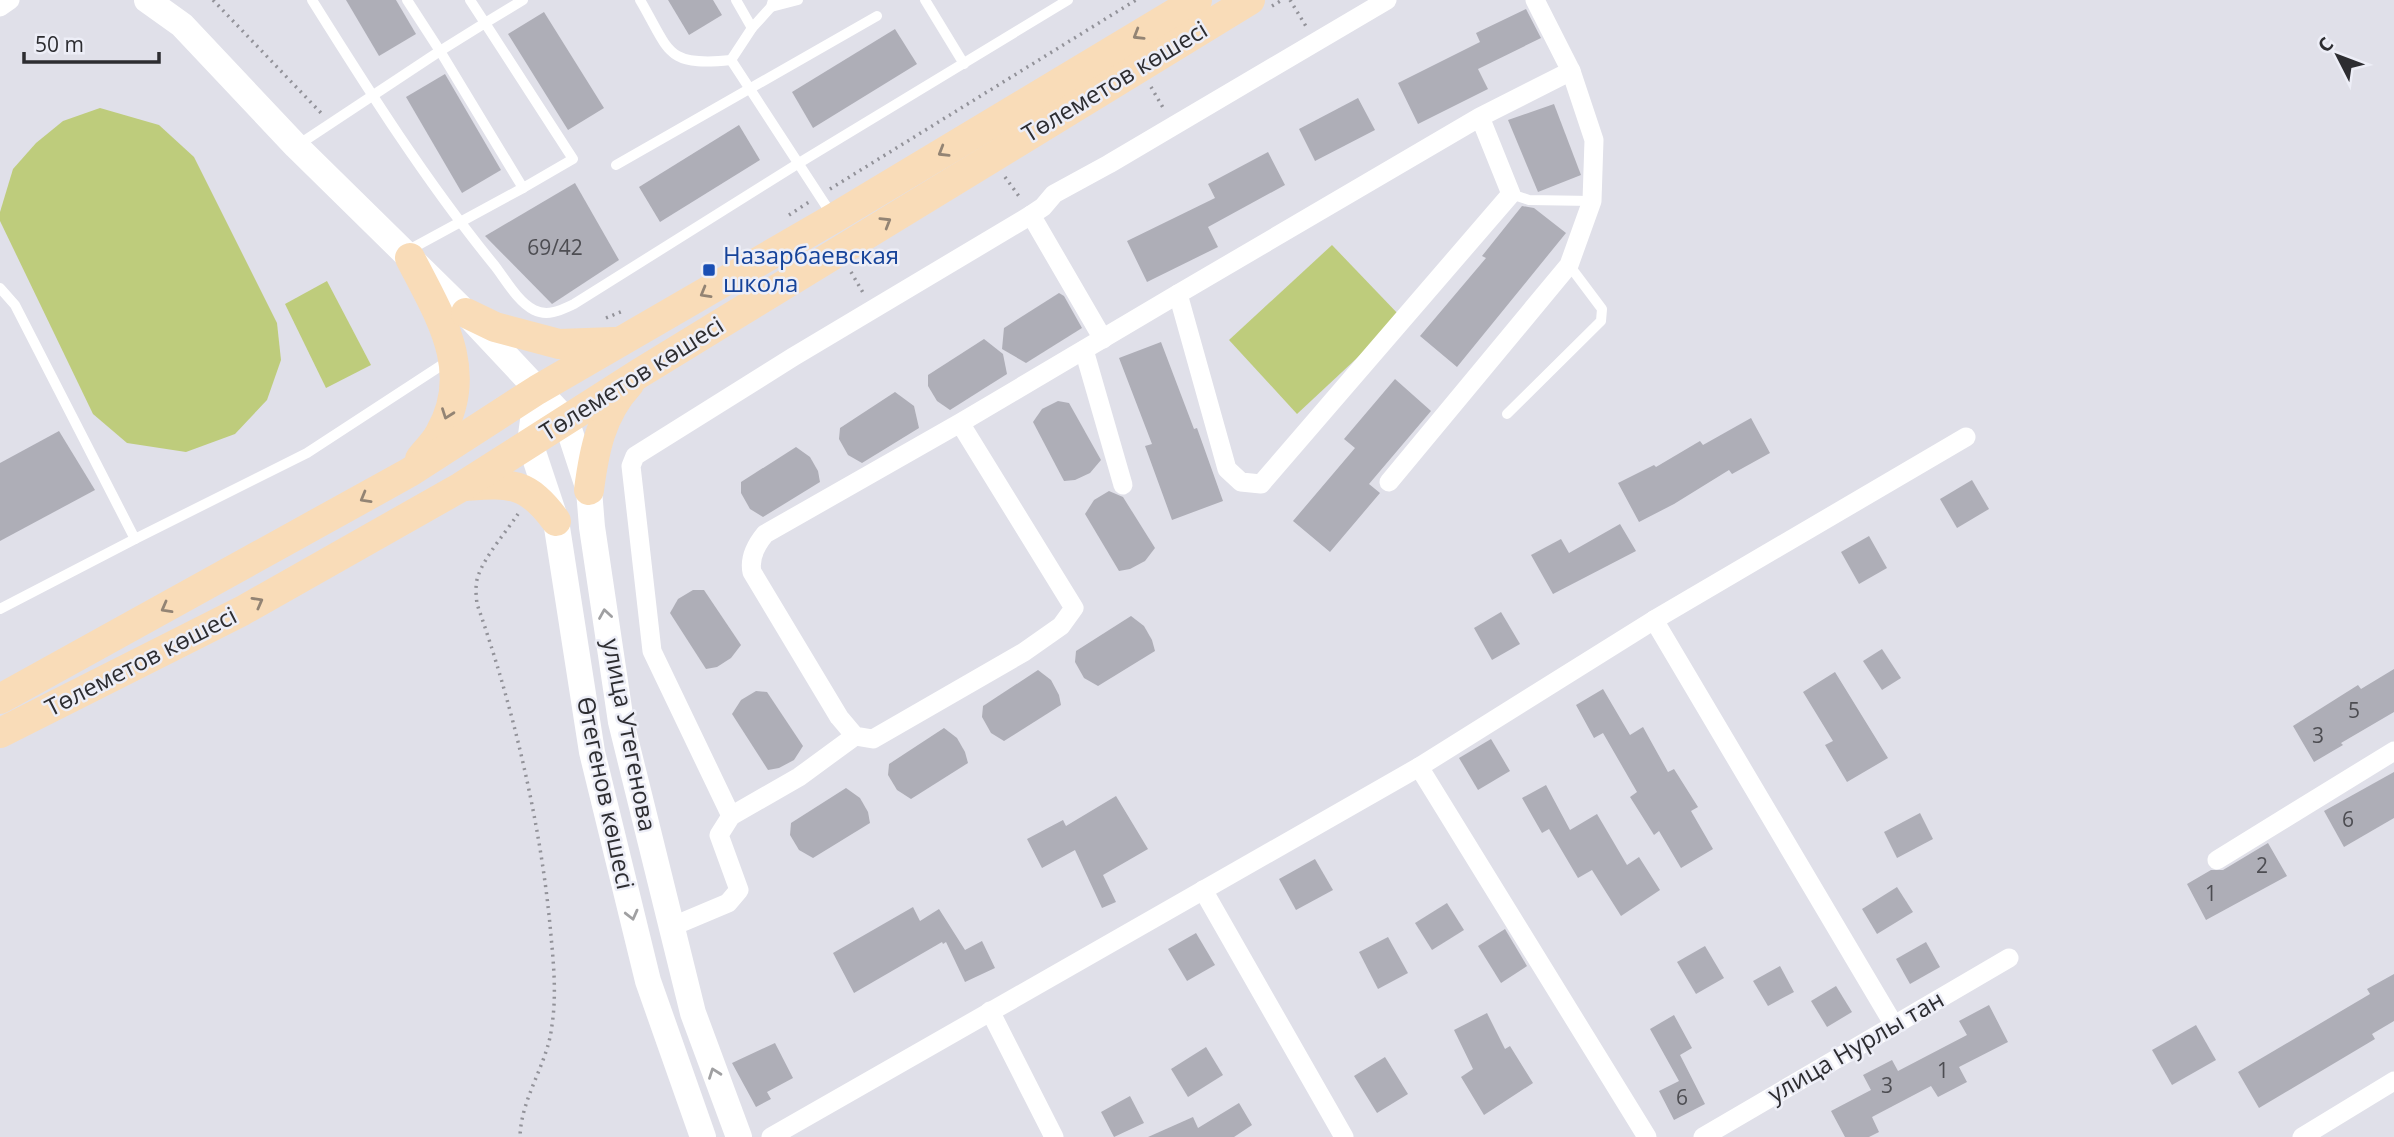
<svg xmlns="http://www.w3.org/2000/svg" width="2394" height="1137" font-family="'Open Sans',sans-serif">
  <rect width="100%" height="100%" fill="#e0e0e9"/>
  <!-- green -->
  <g fill="#becc7c">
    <polygon points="100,108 159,125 194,157 277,323 281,360 267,400 235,434 186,452 127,443 93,414 0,221 0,212 13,169 36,143 63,121"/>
    <polygon points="1332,245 1401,317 1297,414 1229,340"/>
    <polygon points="327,281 371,365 326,388 285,304"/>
  </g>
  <!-- building -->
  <g fill="#aeaeb7">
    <polygon points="346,0 396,0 416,34 379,56"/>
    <polygon points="668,0 713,0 722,15 689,35"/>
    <polygon points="1526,9 1541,38 1478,69 1488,89 1418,124 1398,83 1480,42 1476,33"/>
    <polygon points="544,12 604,108 568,130 508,34"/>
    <polygon points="895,29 917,64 813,128 792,92"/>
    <polygon points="445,74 501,170 462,193 406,97"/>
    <polygon points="1358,98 1375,130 1315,161 1299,129"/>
    <polygon points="1554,104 1581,175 1538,192 1508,120"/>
    <polygon points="739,125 760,160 660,222 639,187"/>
    <polygon points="1268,152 1285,185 1208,227 1218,247 1147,282 1127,241 1215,198 1208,184"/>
    <polygon points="575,183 619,260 552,304 485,236"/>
    <polygon points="1522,206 1534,208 1566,233 1457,367 1420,336 1486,258 1482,256"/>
    <polygon points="1059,293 1064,296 1082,328 1026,363 1002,349 1004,328"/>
    <polygon points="984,339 1003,354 1007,374 950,410 937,401 928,386 928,375"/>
    <polygon points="1161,342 1194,429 1197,428 1223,501 1172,520 1145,446 1152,444 1119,358"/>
    <polygon points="1395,379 1431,411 1369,484 1380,493 1330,552 1293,521 1355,448 1344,439"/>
    <polygon points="895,392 914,406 919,428 862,463 848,455 839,439 840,428"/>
    <polygon points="1058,401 1069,403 1101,460 1090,473 1075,480 1064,481 1033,422 1042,409"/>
    <polygon points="1751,418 1770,453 1732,474 1729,470 1674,504 1639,522 1618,483 1654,465 1656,467 1700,441 1703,445"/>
    <polygon points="59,431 95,490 0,541 0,463"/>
    <polygon points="796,447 810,457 818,471 820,482 763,517 750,509 741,493 741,482"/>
    <polygon points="1972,480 1989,509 1957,528 1940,499"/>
    <polygon points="1109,491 1123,497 1155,548 1145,561 1130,569 1119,571 1085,514 1094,500"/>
    <polygon points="1620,524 1636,551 1553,594 1531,555 1561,539 1569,553"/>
    <polygon points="1869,536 1887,568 1859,584 1841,552"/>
    <polygon points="693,590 704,590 741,645 731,658 717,667 706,669 670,613 678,599"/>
    <polygon points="1501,612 1520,644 1492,660 1474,628"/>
    <polygon points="1131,616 1144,626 1152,640 1155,651 1098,686 1084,678 1075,662 1076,651"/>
    <polygon points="1882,649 1901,678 1882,690 1863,661"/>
    <polygon points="2394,669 2394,712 2341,743 2343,745 2314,762 2293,726 2358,685 2361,689"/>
    <polygon points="1038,670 1051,680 1059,695 1061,705 1004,741 991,733 982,717 983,706"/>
    <polygon points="1835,672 1888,758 1847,782 1825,745 1833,741 1803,692"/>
    <polygon points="1603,689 1630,735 1643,727 1668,772 1674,769 1698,807 1691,811 1713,849 1681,868 1659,831 1654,835 1630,797 1637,792 1603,733 1594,738 1576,705"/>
    <polygon points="756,691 767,692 803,746 794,760 779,768 768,770 732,714 741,700"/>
    <polygon points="944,728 957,738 965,752 968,763 911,799 897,790 888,775 889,764"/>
    <polygon points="1491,739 1510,771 1478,790 1459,758"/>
    <polygon points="2394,772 2394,818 2344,847 2324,811"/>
    <polygon points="1546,785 1570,830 1597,814 1627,865 1639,857 1660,890 1621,916 1592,870 1578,878 1549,829 1542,833 1522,798"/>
    <polygon points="846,788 860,798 868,812 870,823 813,858 799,850 790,835 791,823"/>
    <polygon points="1116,796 1148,849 1103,875 1116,902 1102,908 1075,850 1042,868 1027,839 1063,820 1066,826"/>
    <polygon points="1920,813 1933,839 1897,858 1884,832"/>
    <polygon points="2268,843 2287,876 2206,920 2187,884 2211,870 2223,870"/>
    <polygon points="1315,859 1333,890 1296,910 1279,879"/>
    <polygon points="1897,887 1913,912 1877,934 1862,909"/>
    <polygon points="1447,903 1464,930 1432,950 1415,923"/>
    <polygon points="913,907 920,921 939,909 965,950 982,941 995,968 965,982 946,942 943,944 942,942 854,993 833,953"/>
    <polygon points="1505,929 1527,966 1501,983 1478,946"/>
    <polygon points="1196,933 1215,965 1187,981 1168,949"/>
    <polygon points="1388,937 1408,973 1378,989 1359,952"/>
    <polygon points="1926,942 1940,967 1910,984 1896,959"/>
    <polygon points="1705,946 1724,978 1696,994 1677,962"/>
    <polygon points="1780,966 1794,992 1768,1006 1753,981"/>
    <polygon points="2394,974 2394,1021 2372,1034 2375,1039 2259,1108 2238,1072 2370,994 2367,989"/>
    <polygon points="1836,986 1852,1012 1827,1027 1811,1001"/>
    <polygon points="1989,1005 2008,1042 1959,1067 1967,1082 1938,1097 1931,1086 1872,1117 1879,1132 1869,1137 1845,1137 1831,1111 1871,1090 1863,1075 1892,1060 1898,1071 1967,1035 1959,1021"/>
    <polygon points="1487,1013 1505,1049 1510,1046 1533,1083 1484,1115 1461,1077 1473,1069 1454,1030"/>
    <polygon points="1674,1015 1692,1048 1680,1055 1705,1104 1674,1120 1659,1091 1679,1081 1650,1029"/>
    <polygon points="2196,1025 2216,1060 2172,1085 2152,1050"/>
    <polygon points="775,1043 793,1078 767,1092 771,1099 756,1107 732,1063"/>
    <polygon points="1206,1047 1223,1075 1188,1097 1171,1069"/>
    <polygon points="1385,1057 1408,1094 1377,1113 1354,1076"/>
    <polygon points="1130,1096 1144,1123 1114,1137 1101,1112"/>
    <polygon points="1239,1103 1252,1125 1234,1137 1148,1137 1193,1117 1198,1128"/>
  </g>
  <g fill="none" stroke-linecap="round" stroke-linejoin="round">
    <!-- path -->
    <g stroke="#929299" stroke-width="3.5" stroke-dasharray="2 5" stroke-linecap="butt">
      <polyline points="213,0 322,114"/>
      <polyline points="1290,0 1307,28"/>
      <polyline points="1272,6 1282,0"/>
      <polyline points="1151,87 1165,111"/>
      <polyline points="1005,177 1021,199"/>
      <polyline points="830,189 1136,0"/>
      <polyline points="789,215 809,202"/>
      <polyline points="851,272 865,296"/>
      <polyline points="606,318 625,310"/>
      <path d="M518,514C506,532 485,556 478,576C475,585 476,595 477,604C512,703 540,820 550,925C553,958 557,992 552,1025C548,1064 521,1097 520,1137"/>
    </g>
    <!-- lane -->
    <g stroke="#fff" stroke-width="10">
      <path d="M312,0C369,91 427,183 495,266C505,279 518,302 534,310C548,317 561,310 574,304L799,163L1068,0"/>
      <polyline points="470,0 485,23 523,0"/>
      <path d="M640,0C670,51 665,67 731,60"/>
      <polyline points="736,0 752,28 771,7 773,0"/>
      <polyline points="925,0 964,64"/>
      <polyline points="771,7 798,0"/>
      <polygon points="485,23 573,159 523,188 440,51"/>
      <polyline points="752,28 731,60 832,215"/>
      <polyline points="298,145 440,51 407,0"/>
      <polyline points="616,165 877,16"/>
      <polyline points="1511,194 1529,200 1592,201"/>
      <polyline points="407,251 523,188"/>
      <polyline points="0,288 15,305 135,539 307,453 448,361"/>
      <polyline points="1507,414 1601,321 1602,309 1569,265"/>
      <polyline points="0,609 135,539"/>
    </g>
    <!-- street -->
    <g stroke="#fff" stroke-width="19">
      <polyline points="0,7 10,0"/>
      <polyline points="1480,117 1178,294 1227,469 1241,482 1261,484 1511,194 1480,117 1571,71 1535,0"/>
      <polyline points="1103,339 1031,215 1043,207 1054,194 1109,164 1387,0"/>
      <polyline points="1084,350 1123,485"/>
      <path d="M960,423L1074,608L1061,626L1024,652L873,739L855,736L839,717L752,572C749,558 756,545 765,534L960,423L1178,294"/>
      <polyline points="1389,482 1569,265 1592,201 1594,140 1571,71"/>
      <polyline points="731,816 652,651 631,466 635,456 793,357 1031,215"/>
      <polyline points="2217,860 2394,751"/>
      <polyline points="1203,890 1344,1137"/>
      <polyline points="671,927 728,903 739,890 719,835 731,816 799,777 855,736"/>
      <polyline points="990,1011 1054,1137"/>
      <polyline points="1894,1025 1654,620 1966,437"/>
      <polyline points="771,1137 1419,767"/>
      <polyline points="1647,1137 1419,767 1654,620"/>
      <polyline points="1703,1137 2009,958"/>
      <polyline points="2302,1137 2394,1081"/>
    </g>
    <!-- secondary -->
    <g stroke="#fff" stroke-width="26">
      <polyline points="147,0 182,25 296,146 466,313 566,420 589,490 592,527 621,722 693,1013 739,1137"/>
      <polyline points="537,390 530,443 556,521 592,752 648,981 703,1137"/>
    </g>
    <!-- primary -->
    <g stroke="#f9dcb8" stroke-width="30">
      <path d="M410,258C439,315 476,370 440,433C435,443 426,451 420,459"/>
      <polyline points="466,313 495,327 559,344 614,342"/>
      <path d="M465,486C510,483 527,481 556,521"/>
      <path d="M589,490C594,451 601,414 629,384"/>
      <polyline points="0,699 410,472 537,390 834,218 1197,0"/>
      <polyline points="0,733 242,611 461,487 640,373 1250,0"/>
    </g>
  </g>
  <!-- one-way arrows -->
  <defs><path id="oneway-chevron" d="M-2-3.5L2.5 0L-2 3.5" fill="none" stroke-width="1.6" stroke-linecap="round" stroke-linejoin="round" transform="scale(1.75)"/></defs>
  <g stroke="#938474">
    <use href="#oneway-chevron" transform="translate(1138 35) rotate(149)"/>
    <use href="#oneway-chevron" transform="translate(943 152) rotate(149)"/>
    <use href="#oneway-chevron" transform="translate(886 222) rotate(-31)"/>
    <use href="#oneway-chevron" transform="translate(705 293) rotate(150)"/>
    <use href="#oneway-chevron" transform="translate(447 414) rotate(110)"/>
    <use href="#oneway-chevron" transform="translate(365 498) rotate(150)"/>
    <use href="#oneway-chevron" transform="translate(258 602) rotate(-29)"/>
    <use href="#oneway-chevron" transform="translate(166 608) rotate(151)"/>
  </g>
  <g stroke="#a0a0a2">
    <use href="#oneway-chevron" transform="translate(605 614) rotate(-99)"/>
    <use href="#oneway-chevron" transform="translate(632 915) rotate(76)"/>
    <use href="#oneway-chevron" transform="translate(714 1073) rotate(-110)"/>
  </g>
  <!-- markers -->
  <rect fill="#1a4fb4" stroke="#edeef7" stroke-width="2.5" x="702" y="263" width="14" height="14" rx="3.5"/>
  <g text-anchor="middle" stroke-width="5" stroke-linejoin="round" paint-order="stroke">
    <!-- number labels -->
    <g font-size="21" fill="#4d4d52">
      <text x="555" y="255">69/42</text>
      <text x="2354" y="718">5</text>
      <text x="2318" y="743">3</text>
      <text x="2348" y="827">6</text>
      <text x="2262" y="873">2</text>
      <text x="2211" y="901">1</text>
      <text x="1943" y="1078">1</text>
      <text x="1887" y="1093">3</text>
      <text x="1682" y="1105">6</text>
    </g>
    <!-- street labels -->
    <g font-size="24" fill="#2d2d31" stroke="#edeef7">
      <text transform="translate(1115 82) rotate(-31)" y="8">Төлеметов көшесі</text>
      <text transform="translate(632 379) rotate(-32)" y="8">Төлеметов көшесі</text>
      <text transform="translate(141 662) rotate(-27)" y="8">Төлеметов көшесі</text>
      <text transform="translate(629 735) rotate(79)" y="8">улица Утегенова</text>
      <text transform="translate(605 793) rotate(78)" y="8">Өтегенов көшесі</text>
      <text transform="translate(1856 1047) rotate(-30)" y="8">улица Нурлы тан</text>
    </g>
    <!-- transit labels -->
    <g font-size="24" fill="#164399" stroke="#edeef7" text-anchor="start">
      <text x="723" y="264">Назарбаевская<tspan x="723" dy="28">школа</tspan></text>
    </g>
  </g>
  <!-- north arrow -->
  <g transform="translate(2338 56) rotate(312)" stroke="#edeef7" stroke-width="5" paint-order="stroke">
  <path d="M0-5L12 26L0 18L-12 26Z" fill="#2d2d31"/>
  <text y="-10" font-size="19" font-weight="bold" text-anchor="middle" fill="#2d2d31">С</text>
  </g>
  <!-- scale -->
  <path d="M24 52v10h135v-10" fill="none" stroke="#2d2d31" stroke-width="3.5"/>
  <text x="35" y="52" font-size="21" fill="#2d2d31" stroke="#edeef7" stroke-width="5" paint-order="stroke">50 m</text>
</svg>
